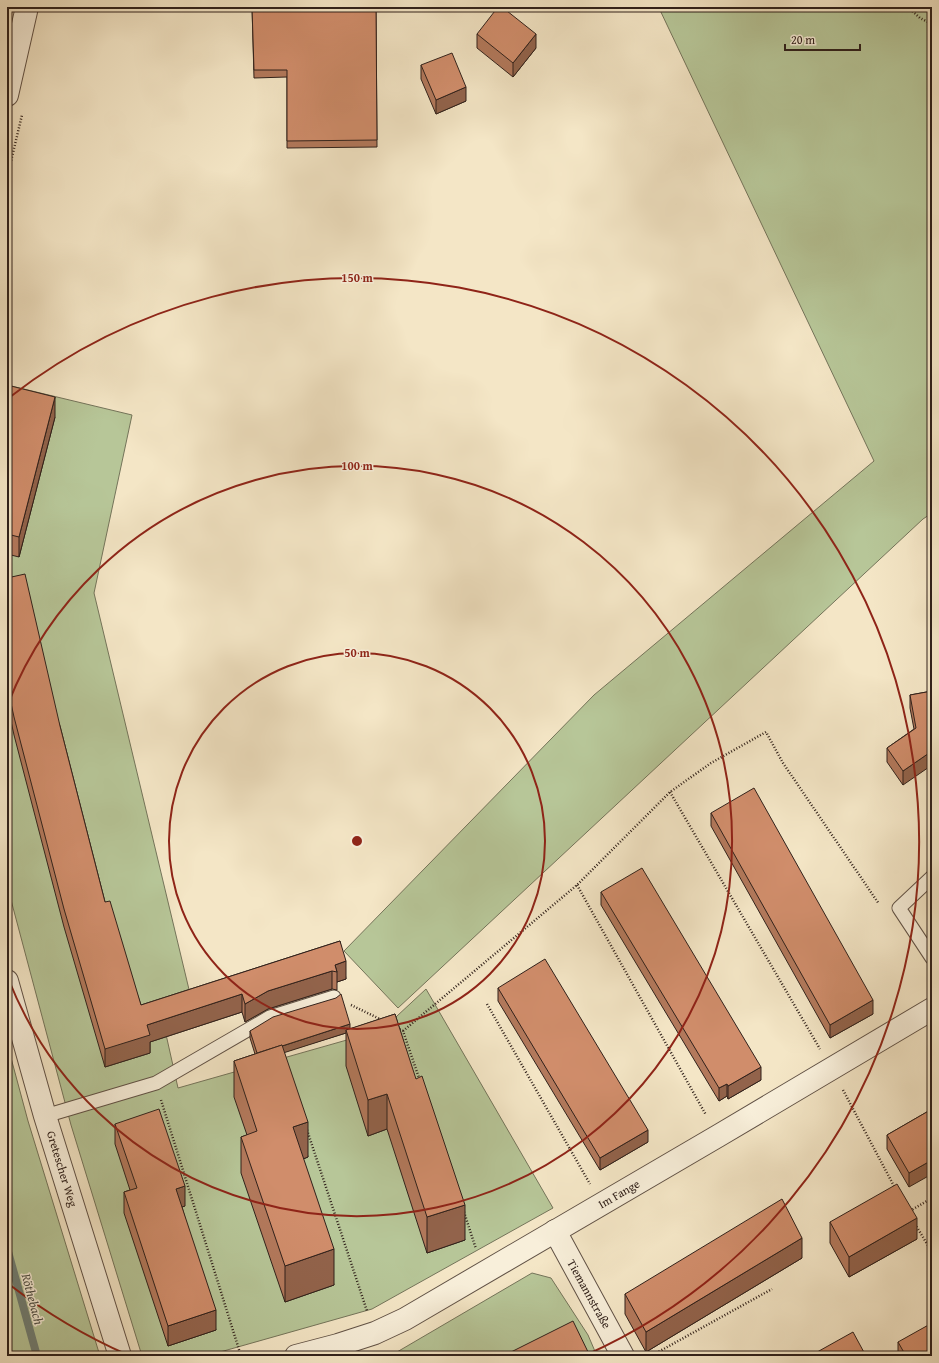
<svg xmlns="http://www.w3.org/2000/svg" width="939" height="1363" font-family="'Gentium Book Plus',serif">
  <rect width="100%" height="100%" fill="#f4e6c6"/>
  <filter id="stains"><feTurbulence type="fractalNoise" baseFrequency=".005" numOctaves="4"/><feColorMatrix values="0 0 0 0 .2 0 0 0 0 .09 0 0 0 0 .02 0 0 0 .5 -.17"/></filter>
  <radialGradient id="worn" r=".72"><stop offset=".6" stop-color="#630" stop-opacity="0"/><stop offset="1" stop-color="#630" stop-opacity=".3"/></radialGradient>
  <!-- green -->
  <g fill="#b7c698" stroke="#74745a">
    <polygon points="624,7 932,7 932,513 923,519 398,1008 344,951 594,695 874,461 659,8"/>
    <polygon points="7,385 132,415 94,593 192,1002 161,1012 178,1088 382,1030 426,989 553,1208 372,1309 206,1356 142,1356 71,1125 7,885"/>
    <polygon points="7,1043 28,1121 100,1356 7,1356"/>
    <polygon points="532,1273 551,1278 588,1335 597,1356 382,1356 397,1352"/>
  </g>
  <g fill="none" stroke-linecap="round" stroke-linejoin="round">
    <!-- stream -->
    <polyline stroke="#718076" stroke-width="8" points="7,1248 37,1356"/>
    <defs>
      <g id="service">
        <polyline points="932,877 899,908 932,958"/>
        <polyline points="45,1116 156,1083 270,1017 334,997"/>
      </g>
      <g id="minor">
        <polyline points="7,981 45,1116 120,1356"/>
        <polyline points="555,1231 623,1356"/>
        <polyline points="296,1356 338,1345 375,1333 405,1319 718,1136 932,1009"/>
      </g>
      <polyline id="tertiary" points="7,95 27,7"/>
    </defs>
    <!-- service casing -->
    <use href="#service" stroke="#615246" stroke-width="15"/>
    <!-- minor casing -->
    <use href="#minor" stroke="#615246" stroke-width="24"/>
    <!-- tertiary casing -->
    <use href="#tertiary" stroke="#615246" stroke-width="24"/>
    <!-- path -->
    <g stroke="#30211b" stroke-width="2.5" stroke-dasharray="1 2" stroke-linecap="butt">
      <polyline points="908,7 920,18 932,24"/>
      <polyline points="7,178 22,115"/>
      <polyline points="670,792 820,1049"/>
      <polyline points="577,885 706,1115"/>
      <polyline points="487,1004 590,1184"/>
      <polyline points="351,1005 382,1020"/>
      <polyline points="397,1028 403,1031 420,1081"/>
      <polyline points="403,1031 577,885 670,792 711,763 766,732 783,763 879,904"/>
      <polyline points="843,1090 895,1188"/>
      <polyline points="161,1100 241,1356"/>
      <polyline points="307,1130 367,1311"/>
      <polyline points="910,1211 932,1198"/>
      <polyline points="464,1212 476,1249"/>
      <polyline points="915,1224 932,1252"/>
      <polyline points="651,1356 772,1289"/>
    </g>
    <!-- service -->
    <use href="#service" stroke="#f8efda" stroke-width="13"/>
    <!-- minor -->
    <use href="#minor" stroke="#f8efda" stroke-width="22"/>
    <!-- tertiary -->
    <use href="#tertiary" stroke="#f8efda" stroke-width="22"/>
  </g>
  <!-- wall -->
  <g fill="#b3795c" stroke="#30211b">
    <polygon points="252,7 376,7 377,147 287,148 287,77 254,78"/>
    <polygon points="477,34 536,48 513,77 477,48"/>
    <polygon points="421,65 466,101 436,114 421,79"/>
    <polygon points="7,385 55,417 19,557 7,554"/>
    <polygon points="7,578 60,726 105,902 141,1005 340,941 346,979 337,982 337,990 332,989 268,1009 245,1022 242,1012 150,1042 150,1053 105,1067 64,927 14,735 7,703"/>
    <polygon points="932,691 903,785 887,762 887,748 914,729 910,708 910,695"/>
    <polygon points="711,813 873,1014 830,1038 711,826"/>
    <polygon points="601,892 761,1080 728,1099 727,1096 719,1101 601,905"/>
    <polygon points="498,988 648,1142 600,1170 498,1001"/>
    <polygon points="395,1014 465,1240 427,1253 387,1129 368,1136 346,1066 346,1033 284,1052 308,1157 303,1159 334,1285 285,1302 241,1173 241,1137 247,1135 234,1097 234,1061 255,1054 250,1038 250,1031 350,1029"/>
    <polygon points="932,1109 909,1187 887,1149 887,1135"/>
    <polygon points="115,1124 185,1206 182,1207 216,1330 168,1346 124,1213 124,1192 130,1190 115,1144"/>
    <polygon points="830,1222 917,1239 849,1277 830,1243"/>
    <polygon points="802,1258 646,1352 625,1314 625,1294"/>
    <polygon points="898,1342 932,1356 898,1356"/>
  </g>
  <!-- shaded-wall -->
  <g fill="#92634b" stroke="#30211b">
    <polygon points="536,34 536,48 513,77 513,63"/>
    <polygon points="466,87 466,101 436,114 436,100"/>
    <polygon points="55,397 55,417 19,557 19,537"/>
    <polygon points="932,751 932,765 903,785 903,771"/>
    <polygon points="346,961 346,979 337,982 337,972 335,965"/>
    <polygon points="332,971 332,989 268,1009 245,1022 245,1004 268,991"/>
    <polygon points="242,994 242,1012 150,1042 150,1053 105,1067 105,1049 147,1025"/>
    <polygon points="873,1000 873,1014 830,1038 830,1025"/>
    <polygon points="350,1024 350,1031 346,1030 346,1033 258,1061 258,1054"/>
    <polygon points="761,1067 761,1080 728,1099 728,1086"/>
    <polygon points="727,1084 727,1096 719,1101 719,1088"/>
    <polygon points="387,1094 387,1129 368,1136 368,1100"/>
    <polygon points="308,1122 308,1157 293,1163 293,1127"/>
    <polygon points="648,1130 648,1142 600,1170 600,1158"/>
    <polygon points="932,1160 932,1174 909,1187 909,1173"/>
    <polygon points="185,1186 185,1206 176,1209 176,1189"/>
    <polygon points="465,1205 465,1240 427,1253 427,1217"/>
    <polygon points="917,1218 917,1239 849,1277 849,1257"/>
    <polygon points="802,1238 802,1258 646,1352 646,1332"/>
    <polygon points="334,1249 334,1285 285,1302 285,1266"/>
    <polygon points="216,1310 216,1330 168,1346 168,1326"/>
  </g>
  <!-- building -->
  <g fill="#d08d6b" stroke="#30211b">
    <polygon points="252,7 376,7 377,140 287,141 287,70 254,70"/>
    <polygon points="498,7 502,7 536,34 513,63 477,34"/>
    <polygon points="452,53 466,87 436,100 421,65"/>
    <polygon points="7,385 55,397 19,537 7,534"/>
    <polygon points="25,574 60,726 105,902 110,901 141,1005 340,941 346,961 335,965 337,972 332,971 268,991 245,1004 242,994 147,1025 150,1035 105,1049 64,909 14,717 7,685 7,578"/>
    <polygon points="932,691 932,751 903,771 887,748 916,728 910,695"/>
    <polygon points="754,788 873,1000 830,1025 711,813"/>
    <polygon points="642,868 761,1067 728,1086 727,1084 719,1088 601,892"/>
    <polygon points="545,959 648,1130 600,1158 498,988"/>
    <polygon points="341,994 350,1024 282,1046 282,1045 257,1053 250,1031 273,1017 336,998"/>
    <polygon points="395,1014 416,1079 422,1076 465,1205 427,1217 387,1094 368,1100 346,1030"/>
    <polygon points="282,1045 308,1122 293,1127 334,1249 285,1266 241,1137 257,1131 234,1061"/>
    <polygon points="159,1109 185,1186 176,1189 216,1310 168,1326 124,1192 137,1188 115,1124"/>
    <polygon points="932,1109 932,1160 909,1173 887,1135"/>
    <polygon points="897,1184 917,1218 849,1257 830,1222"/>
    <polygon points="782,1199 802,1238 646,1332 625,1294"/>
    <polygon points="573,1321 590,1356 503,1356"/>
    <polygon points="932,1323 932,1356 906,1356 898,1342"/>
    <polygon points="853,1332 866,1356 810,1356"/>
  </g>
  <!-- distance rings -->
  <g fill="none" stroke="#8f2418" stroke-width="2">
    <circle cx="357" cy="841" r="188"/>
    <path d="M8 704A375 375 0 1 1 8 978"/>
    <path d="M128 1355A563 563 0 0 1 10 1285M10 397A563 563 0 1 1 586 1355"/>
  </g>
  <g text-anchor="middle" stroke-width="3" stroke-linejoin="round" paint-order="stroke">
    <!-- street labels -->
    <g font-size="12" fill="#30211b" stroke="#f8efda">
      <text transform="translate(62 1169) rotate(73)" y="4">Gretescher Weg</text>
      <text transform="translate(619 1194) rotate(-30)" y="4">Im Fange</text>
      <text transform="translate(589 1294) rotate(61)" y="4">Tiemannstraße</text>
    </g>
    <!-- water labels -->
    <g font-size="13" font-style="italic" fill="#505148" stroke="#f8efda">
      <text transform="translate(33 1299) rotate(75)" y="5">Röthebach</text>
    </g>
  </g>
  <circle cx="357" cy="841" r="6" fill="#8f2418" stroke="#f8efda" stroke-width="2"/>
  <g font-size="12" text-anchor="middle" font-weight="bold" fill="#8f2418" stroke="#f8efda" stroke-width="3" stroke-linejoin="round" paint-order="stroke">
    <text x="357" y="282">150 m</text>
    <text x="357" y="470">100 m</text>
    <text x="357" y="657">50 m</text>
  </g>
  <!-- margin -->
  <rect width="939" height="1363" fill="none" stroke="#f4e6c6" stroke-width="24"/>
  <rect x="8" y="8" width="923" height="1347" fill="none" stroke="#30211b" stroke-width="2"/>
  <rect x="12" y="12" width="915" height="1339" fill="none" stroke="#30211b"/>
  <!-- scale -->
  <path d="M785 44v6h75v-6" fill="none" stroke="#30211b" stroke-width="2"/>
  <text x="791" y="44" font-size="12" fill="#30211b" stroke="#f8efda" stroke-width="3" paint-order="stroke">20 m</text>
  <rect width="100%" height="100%" filter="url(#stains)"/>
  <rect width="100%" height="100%" fill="url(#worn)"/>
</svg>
